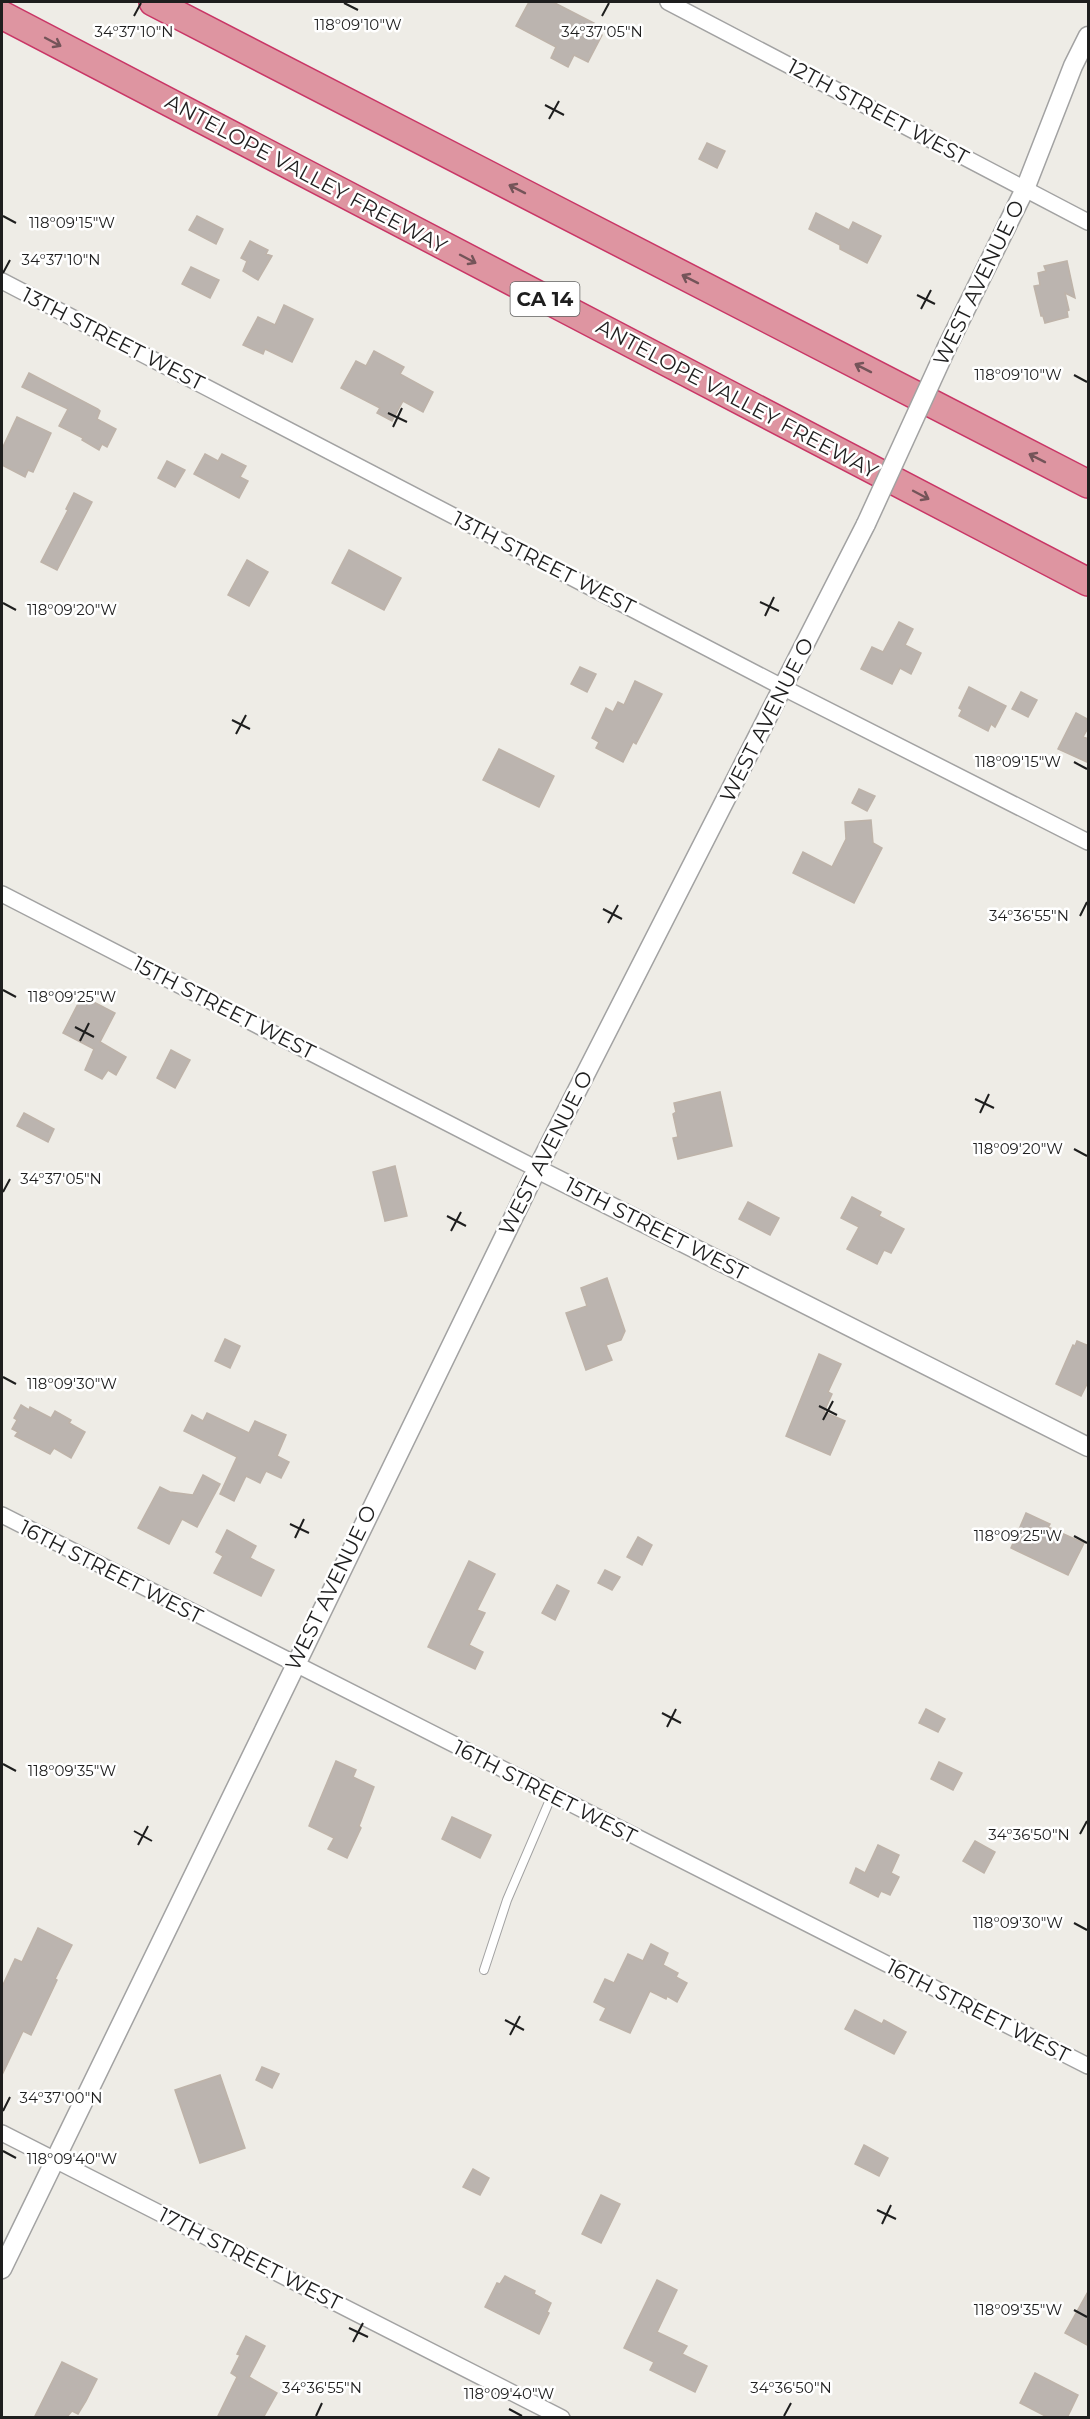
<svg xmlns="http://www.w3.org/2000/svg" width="1090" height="2419" font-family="Montserrat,sans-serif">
  <rect width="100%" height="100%" fill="#eeece6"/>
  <!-- building -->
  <g fill="#bbb4af" stroke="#beb3a9" stroke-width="1.5">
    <polygon points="529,2 553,2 594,23 591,29 602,35 588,62 574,55 568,67 551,58 556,47 516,26"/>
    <polygon points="707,143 725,151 717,168 699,159"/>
    <polygon points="816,213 849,230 853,222 881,236 867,263 840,249 840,245 809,229"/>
    <polygon points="197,216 223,229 216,244 189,230"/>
    <polygon points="250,241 268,250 266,254 272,256 258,280 243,271 247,261 241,258"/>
    <polygon points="1067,261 1075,298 1065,293 1069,310 1067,311 1068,317 1045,323 1043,316 1041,316 1034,286 1040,285 1038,273 1046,271 1044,266"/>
    <polygon points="191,267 219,280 210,298 182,284"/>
    <polygon points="284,305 313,319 292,362 265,349 263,354 243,345 258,317 275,325"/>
    <polygon points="374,351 404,367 400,374 433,392 423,412 403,401 392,421 377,413 380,408 341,388 356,361 366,366"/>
    <polygon points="29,373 98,409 100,411 97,419 116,429 107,447 102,444 99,450 82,440 83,438 59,426 68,409 22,387"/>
    <polygon points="17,417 51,433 33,472 28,470 25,477 2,465 2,449"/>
    <polygon points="205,454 218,461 222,454 246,466 240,477 248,481 239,498 194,474"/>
    <polygon points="167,461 185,470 175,487 158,478"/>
    <polygon points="74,493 92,502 57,570 41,562 68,510 66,509"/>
    <polygon points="349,550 401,578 384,610 332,583"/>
    <polygon points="247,560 268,572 249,606 228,595"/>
    <polygon points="899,622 913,629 905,645 921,653 911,674 900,668 892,684 861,669 872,647 883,652"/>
    <polygon points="580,667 596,674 587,692 571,684"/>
    <polygon points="635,681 662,694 636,744 633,742 623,762 596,748 599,742 592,738 606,708 613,712 618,702 624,705"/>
    <polygon points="969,687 1006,706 995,727 991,724 988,731 959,716 962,710 959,708"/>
    <polygon points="1021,692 1037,700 1028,717 1012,709"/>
    <polygon points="1076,713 1089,720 1089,726 1083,737 1089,739 1089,763 1058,749"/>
    <polygon points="499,749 554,776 539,807 483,780"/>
    <polygon points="859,789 875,796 867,811 852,803"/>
    <polygon points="871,820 873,843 882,848 854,903 793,873 803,852 832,867 846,839 845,822"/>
    <polygon points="82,996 115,1013 100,1042 126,1057 116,1075 108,1070 102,1079 85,1070 94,1049 63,1033"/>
    <polygon points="171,1050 190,1060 175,1088 157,1078"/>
    <polygon points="720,1092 732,1146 678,1159 673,1138 678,1137 673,1114 676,1112 674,1103"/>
    <polygon points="24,1113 54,1129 48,1142 17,1126"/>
    <polygon points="395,1166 407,1216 385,1221 373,1172"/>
    <polygon points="852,1197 881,1212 879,1216 904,1229 891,1253 884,1250 877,1264 847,1249 859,1227 841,1218"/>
    <polygon points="748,1202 779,1218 770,1235 739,1219"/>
    <polygon points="607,1278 625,1331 621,1340 606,1345 612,1360 586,1370 566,1313 587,1306 581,1288"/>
    <polygon points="225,1339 240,1346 230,1368 215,1361"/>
    <polygon points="1077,1341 1089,1346 1089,1380 1081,1396 1056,1384 1073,1345 1075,1346"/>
    <polygon points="819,1354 841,1364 828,1392 832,1394 824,1412 845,1421 830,1455 786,1436"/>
    <polygon points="21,1405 29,1410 30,1407 51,1418 55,1411 71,1420 69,1423 85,1432 71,1458 54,1448 50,1454 15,1436 18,1432 12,1429 17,1420 14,1418"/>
    <polygon points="207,1413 249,1433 255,1421 286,1435 277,1456 289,1462 281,1478 266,1471 260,1483 246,1476 234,1501 220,1494 237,1457 184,1431 192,1415 203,1421"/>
    <polygon points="203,1475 220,1484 197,1527 182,1519 169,1544 138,1528 160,1487 170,1492 193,1495"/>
    <polygon points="1026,1513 1050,1524 1048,1527 1084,1543 1068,1575 1011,1548"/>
    <polygon points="227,1530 256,1546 250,1558 274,1570 261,1596 214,1573 223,1556 216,1552"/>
    <polygon points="638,1537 652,1545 642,1565 627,1557"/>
    <polygon points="469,1561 495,1574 477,1610 485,1613 469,1645 483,1652 475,1669 428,1647"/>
    <polygon points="605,1570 620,1577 612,1590 598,1583"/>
    <polygon points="557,1585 569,1591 555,1620 542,1613"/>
    <polygon points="926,1709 945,1719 938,1732 919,1723"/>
    <polygon points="336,1761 356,1770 353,1777 374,1787 359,1826 361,1828 347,1858 328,1849 334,1838 309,1826"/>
    <polygon points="939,1762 962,1773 953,1790 931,1779"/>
    <polygon points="452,1817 491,1835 480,1858 442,1839"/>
    <polygon points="975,1841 995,1852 984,1873 963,1861"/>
    <polygon points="878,1845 899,1855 891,1873 899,1877 890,1895 881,1891 878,1897 850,1883 856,1868 865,1873"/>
    <polygon points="38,1928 72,1945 55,1979 57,1980 31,2035 23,2031 2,2075 2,1987 15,1959 22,1962"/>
    <polygon points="651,1944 668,1953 663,1965 678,1973 676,1977 687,1983 677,2002 667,1996 666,1999 650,1991 630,2033 600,2020 606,2008 594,2002 605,1979 614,1983 628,1954 643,1961"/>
    <polygon points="855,2010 882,2024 884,2020 906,2032 894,2054 845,2029"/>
    <polygon points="262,2067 279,2074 272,2088 256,2080"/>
    <polygon points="220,2075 245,2148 200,2163 175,2090"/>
    <polygon points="864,2145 888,2158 879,2176 855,2164"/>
    <polygon points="473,2169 489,2178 480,2195 463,2187"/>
    <polygon points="601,2195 620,2204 601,2243 582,2234"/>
    <polygon points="505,2276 535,2291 534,2294 551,2303 547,2312 549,2313 539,2334 485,2307 497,2283 500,2284"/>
    <polygon points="657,2280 677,2290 657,2332 687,2346 682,2354 707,2366 695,2392 650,2370 654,2362 624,2348"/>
    <polygon points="1089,2290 1089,2346 1065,2333"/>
    <polygon points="246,2336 265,2346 249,2377 277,2393 263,2418 217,2418 237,2377 231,2373 240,2355 237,2354"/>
    <polygon points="62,2362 97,2379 86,2401 78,2414 72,2411 66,2418 34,2418"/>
    <polygon points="1035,2373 1078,2395 1067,2418 1049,2418 1020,2403"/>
  </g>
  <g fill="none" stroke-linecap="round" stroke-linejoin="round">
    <defs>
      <polyline id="service" points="484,1970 507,1900 552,1795"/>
      <g id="minor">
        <polyline points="668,2 1088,222"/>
        <polyline points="2,281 784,688 1088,842"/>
        <polyline points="2,894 537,1169"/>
        <polyline points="2,1515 1088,2066"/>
        <polyline points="2,2133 562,2418"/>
      </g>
      <g id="tertiary">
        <polyline points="947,347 1025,189 1073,66 1088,36"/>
        <polyline points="537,1169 1088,1447"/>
        <polyline points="2,2269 537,1169 866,524"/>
      </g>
      <g id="motorway">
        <polyline points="153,2 1088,484"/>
        <polyline points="2,15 1088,582"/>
      </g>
    </defs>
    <!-- service casing -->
    <use href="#service" stroke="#a2a2a2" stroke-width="10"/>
    <!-- minor casing -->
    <use href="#minor" stroke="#a2a2a2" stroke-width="18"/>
    <!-- tertiary casing -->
    <use href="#tertiary" stroke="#a2a2a2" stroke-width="21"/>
    <!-- motorway casing -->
    <use href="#motorway" stroke="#c93666" stroke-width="30"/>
    <!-- service -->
    <use href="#service" stroke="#fff" stroke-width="8"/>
    <!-- minor -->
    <use href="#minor" stroke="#fff" stroke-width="15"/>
    <!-- tertiary -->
    <use href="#tertiary" stroke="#fff" stroke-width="18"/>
    <!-- motorway -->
    <use href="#motorway" stroke="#de95a1" stroke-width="27"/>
    <defs>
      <polyline id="tertiary-bridge" points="866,524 947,347"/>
    </defs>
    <!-- tertiary-bridge casing -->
    <use href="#tertiary-bridge" stroke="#a2a2a2" stroke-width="21" stroke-linecap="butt"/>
    <!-- tertiary-bridge -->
    <use href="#tertiary-bridge" stroke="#fff" stroke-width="18"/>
  </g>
  <!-- one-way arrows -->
  <defs><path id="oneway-shaft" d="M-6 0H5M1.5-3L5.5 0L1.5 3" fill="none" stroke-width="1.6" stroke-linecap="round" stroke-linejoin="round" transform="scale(1.5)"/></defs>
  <g stroke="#745459">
    <use href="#oneway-shaft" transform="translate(53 42) rotate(28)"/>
    <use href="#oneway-shaft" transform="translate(517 189) rotate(-153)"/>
    <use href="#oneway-shaft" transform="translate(468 259) rotate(28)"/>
    <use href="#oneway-shaft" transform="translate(690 279) rotate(-153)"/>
    <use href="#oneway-shaft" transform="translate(863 368) rotate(-153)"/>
    <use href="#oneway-shaft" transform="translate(1037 458) rotate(-153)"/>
    <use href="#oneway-shaft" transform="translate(921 495) rotate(28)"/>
  </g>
  <!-- ticks -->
  <path fill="none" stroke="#1e1e1e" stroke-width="2" d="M344,3L358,10M134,16L141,3M602,16L609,3M545,105L564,115M549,119L559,101M3,216L16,223M3,273L10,260M917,295L935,304M921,309L931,290M1074,375L1087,382M388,413L407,422M393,427L402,408M760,602L779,611M3,603L16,610M765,616L774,597M232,720L250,729M236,734L246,715M1074,762L1087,769M603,909L622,919M1080,916L1087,902M608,923L618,905M3,990L16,997M75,1027L94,1037M80,1041L89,1023M975,1099L994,1108M980,1113L989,1094M1074,1149L1087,1156M3,1192L10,1179M447,1216L466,1226M451,1231L461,1212M3,1377L16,1384M819,1406L837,1415M823,1420L833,1401M290,1524L309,1533M1074,1536L1087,1543M295,1538L304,1519M662,1713L681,1723M667,1727L676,1709M3,1764L16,1771M134,1831L152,1841M1080,1834L1087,1821M138,1845L148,1826M1074,1923L1087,1930M505,2020L524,2030M510,2035L520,2016M3,2111L10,2097M3,2151L16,2158M877,2210L896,2219M882,2224L891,2205M1074,2310L1087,2317M349,2328L368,2337M353,2342L363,2323M509,2409L522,2416M316,2416L322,2403M784,2416L791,2403"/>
  <g text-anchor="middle" stroke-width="5" stroke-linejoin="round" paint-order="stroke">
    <!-- shield labels -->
    <rect fill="#fff" stroke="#626262" stroke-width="1.5" x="510.5" y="282" width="69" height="34" rx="4.5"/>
    <g font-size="20" font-weight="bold" fill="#1e1e1e">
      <text x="545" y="306">CA 14</text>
    </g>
    <!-- street labels -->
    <g font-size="21" fill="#1e1e1e" stroke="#fff">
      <text transform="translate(878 112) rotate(28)" y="7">12TH STREET WEST</text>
      <text transform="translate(306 174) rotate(28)" y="7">ANTELOPE VALLEY FREEWAY</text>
      <text transform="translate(979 283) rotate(-64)" y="7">WEST AVENUE O</text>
      <text transform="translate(113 339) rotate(27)" y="7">13TH STREET WEST</text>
      <text transform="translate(737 399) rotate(28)" y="7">ANTELOPE VALLEY FREEWAY</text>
      <text transform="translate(544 563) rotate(27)" y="7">13TH STREET WEST</text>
      <text transform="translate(767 720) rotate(-63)" y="7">WEST AVENUE O</text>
      <text transform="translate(224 1008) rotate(27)" y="7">15TH STREET WEST</text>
      <text transform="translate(546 1153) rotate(-63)" y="7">WEST AVENUE O</text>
      <text transform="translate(656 1229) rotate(27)" y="7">15TH STREET WEST</text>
      <text transform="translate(111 1572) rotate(27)" y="7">16TH STREET WEST</text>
      <text transform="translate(331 1588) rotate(-64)" y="7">WEST AVENUE O</text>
      <text transform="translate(545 1792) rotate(27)" y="7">16TH STREET WEST</text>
      <text transform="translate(978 2011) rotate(27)" y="7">16TH STREET WEST</text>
      <text transform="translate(250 2259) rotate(27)" y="7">17TH STREET WEST</text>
    </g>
  </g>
  <g font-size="15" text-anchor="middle" fill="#1e1e1e" stroke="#fff" stroke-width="5" stroke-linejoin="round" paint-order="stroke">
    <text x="358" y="30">118°09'10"W</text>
    <text x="134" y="37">34°37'10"N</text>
    <text x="602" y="37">34°37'05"N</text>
    <text x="72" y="228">118°09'15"W</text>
    <text x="61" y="265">34°37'10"N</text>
    <text x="1018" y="380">118°09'10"W</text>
    <text x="72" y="615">118°09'20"W</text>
    <text x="1018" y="767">118°09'15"W</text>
    <text x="1029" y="921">34°36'55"N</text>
    <text x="72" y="1002">118°09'25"W</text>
    <text x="1018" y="1154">118°09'20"W</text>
    <text x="61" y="1184">34°37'05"N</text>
    <text x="72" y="1389">118°09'30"W</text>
    <text x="1018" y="1541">118°09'25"W</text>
    <text x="72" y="1776">118°09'35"W</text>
    <text x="1029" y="1840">34°36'50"N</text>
    <text x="1018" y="1928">118°09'30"W</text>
    <text x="61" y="2103">34°37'00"N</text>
    <text x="72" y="2164">118°09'40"W</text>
    <text x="1018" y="2315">118°09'35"W</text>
    <text x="322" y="2393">34°36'55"N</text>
    <text x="791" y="2393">34°36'50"N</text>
    <text x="509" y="2399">118°09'40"W</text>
  </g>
  <!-- border -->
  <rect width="1090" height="2419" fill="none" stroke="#1e1e1e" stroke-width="6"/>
</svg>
